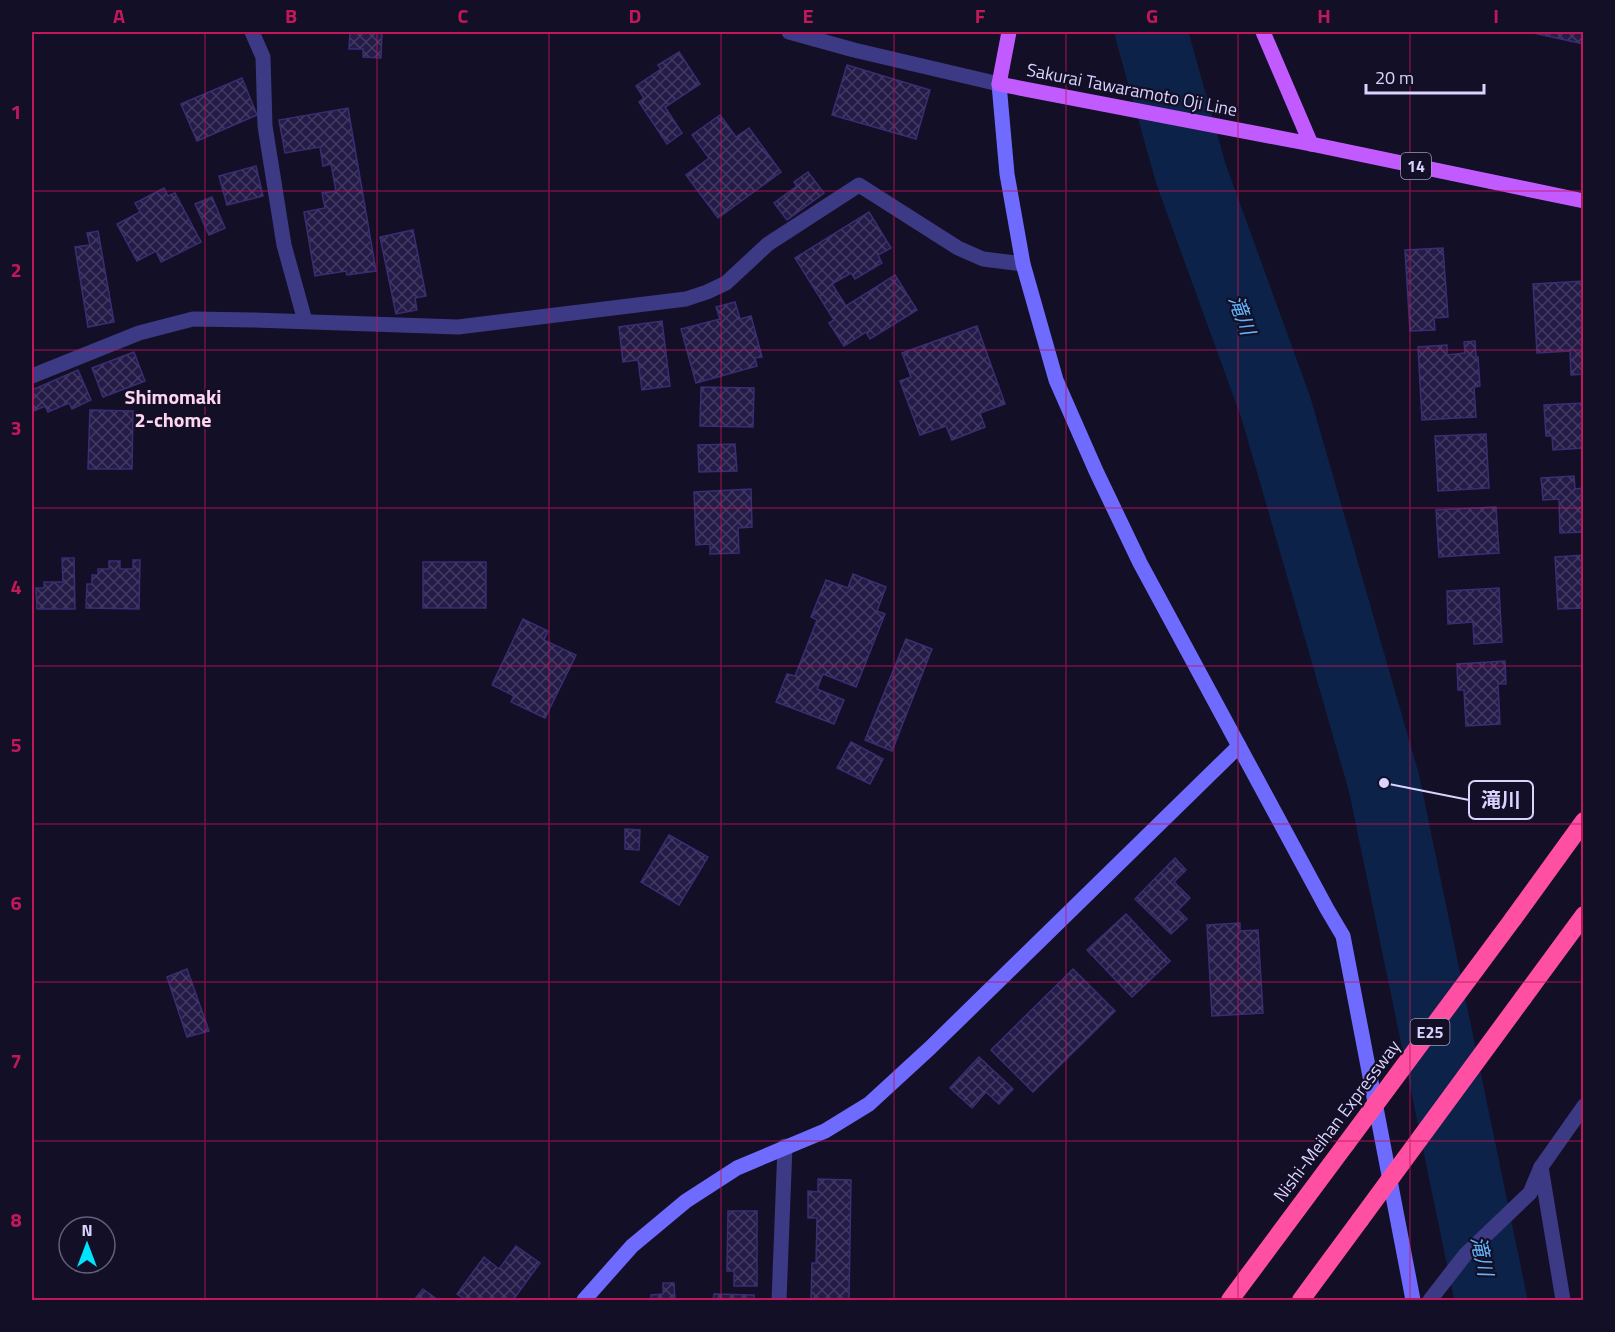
<svg xmlns="http://www.w3.org/2000/svg" width="1615" height="1332" font-family="'Titillium Web','Noto Sans JP',sans-serif">
  <defs>
    <pattern id="building-cross-hatch" width="8" height="8" patternUnits="userSpaceOnUse" patternTransform="scale(1.5)"><rect width="8" height="8" fill="#241b47"/><path d="M0 0l8 8M0 8l8-8" fill="none" stroke="#433b63"/></pattern>
  </defs>
  <rect width="100%" height="100%" fill="#130f26"/>
  <g fill="none" stroke-linecap="round" stroke-linejoin="round">
    <!-- river -->
    <polyline stroke="#0c2248" stroke-width="72" points="1151,32 1191,174 1276,408 1384,783 1491,1300"/>
  </g>
  <!-- building -->
  <g fill="url(#building-cross-hatch)" stroke="#3b2d73" stroke-width="1.5">
    <polygon points="350,32 382,32 381,58 363,57 363,49 349,49"/>
    <polygon points="1529,32 1584,32 1584,44"/>
    <polygon points="679,52 700,84 665,107 682,133 667,144 639,102 644,98 636,86 661,69 658,65"/>
    <polygon points="847,65 930,90 916,139 832,115"/>
    <polygon points="242,78 257,115 197,141 181,104"/>
    <polygon points="348,108 376,271 347,275 346,271 315,276 304,212 325,208 322,193 336,191 331,164 323,166 320,147 285,153 279,120"/>
    <polygon points="720,115 736,137 749,128 781,172 718,218 686,175 709,158 692,135"/>
    <polygon points="256,166 263,196 227,205 219,176"/>
    <polygon points="808,172 824,193 787,220 774,203 797,186 794,182"/>
    <polygon points="164,188 168,196 175,193 201,242 161,262 156,251 137,261 117,224 140,212 135,203"/>
    <polygon points="212,197 225,228 209,235 195,204"/>
    <polygon points="869,212 891,248 878,255 882,263 855,279 851,273 832,284 846,306 895,275 917,310 870,339 866,332 844,346 829,323 834,320 795,258"/>
    <polygon points="413,230 426,296 415,298 417,310 396,314 380,237"/>
    <polygon points="98,231 114,322 88,327 75,247 90,245 87,233"/>
    <polygon points="1443,248 1448,317 1434,318 1435,330 1410,331 1405,250"/>
    <polygon points="1584,281 1584,374 1571,375 1570,351 1537,353 1533,284"/>
    <polygon points="735,302 740,319 751,316 762,357 755,358 757,366 696,383 681,329 720,319 716,307"/>
    <polygon points="662,321 670,386 642,390 638,360 623,362 619,327"/>
    <polygon points="977,326 1005,404 980,413 985,427 952,440 946,426 920,435 900,381 911,377 902,353"/>
    <polygon points="1475,341 1476,357 1478,357 1480,386 1474,387 1476,417 1422,420 1418,347 1447,345 1447,355 1465,353 1464,342"/>
    <polygon points="134,352 145,381 103,397 92,368"/>
    <polygon points="78,370 91,400 72,409 69,403 48,412 45,406 34,411 32,404 32,390"/>
    <polygon points="701,387 754,388 753,427 700,426"/>
    <polygon points="1584,403 1584,448 1553,450 1552,436 1546,436 1544,405"/>
    <polygon points="90,410 133,411 132,469 88,469"/>
    <polygon points="1486,434 1489,488 1438,491 1435,436"/>
    <polygon points="735,444 737,471 699,472 698,445"/>
    <polygon points="1574,476 1575,489 1584,488 1584,532 1560,533 1559,499 1543,500 1541,478"/>
    <polygon points="751,489 752,527 738,528 739,553 710,554 710,544 696,545 694,492"/>
    <polygon points="1496,507 1499,553 1439,557 1436,510"/>
    <polygon points="1584,555 1584,608 1558,609 1555,557"/>
    <polygon points="62,558 74,558 75,609 37,609 36,588 44,588 44,582 63,582"/>
    <polygon points="133,560 140,560 139,609 86,608 87,584 92,584 92,575 98,575 98,569 109,569 109,561 120,561 120,569 133,569"/>
    <rect x="423" y="562" width="63" height="46"/>
    <polygon points="853,574 886,587 877,611 885,614 856,687 823,674 817,689 844,700 834,724 776,702 787,674 795,676 817,620 811,617 826,580 848,588"/>
    <polygon points="1499,588 1502,642 1474,644 1473,622 1448,624 1447,591"/>
    <polygon points="523,619 548,631 544,640 576,655 545,718 511,702 514,696 492,685"/>
    <polygon points="906,639 932,649 892,751 865,740"/>
    <polygon points="1505,661 1506,684 1498,684 1500,724 1466,726 1464,690 1458,690 1457,664"/>
    <polygon points="851,742 883,759 870,784 837,768"/>
    <polygon points="625,829 640,830 639,850 625,849"/>
    <polygon points="669,835 708,857 679,905 641,882"/>
    <polygon points="1175,858 1186,870 1174,882 1190,898 1178,910 1187,919 1171,934 1135,899"/>
    <polygon points="1126,914 1170,961 1132,997 1087,950"/>
    <polygon points="1240,923 1240,931 1258,930 1263,1013 1212,1016 1207,925"/>
    <polygon points="187,969 209,1031 187,1037 167,977"/>
    <polygon points="1073,969 1115,1011 1033,1092 991,1050"/>
    <polygon points="979,1057 1013,1089 999,1104 986,1092 972,1108 950,1088"/>
    <polygon points="818,1179 851,1180 849,1300 811,1300 812,1263 816,1263 817,1218 808,1218 808,1191 818,1192"/>
    <polygon points="728,1211 757,1211 757,1286 734,1286 734,1271 727,1271"/>
    <polygon points="516,1246 540,1263 513,1300 466,1300 457,1294 484,1257 499,1269"/>
    <polygon points="663,1283 674,1283 675,1300 651,1300 651,1295 663,1294"/>
    <polygon points="423,1289 438,1300 414,1300"/>
    <polygon points="714,1294 754,1295 754,1300 713,1300"/>
  </g>
  <g fill="none" stroke-linecap="round" stroke-linejoin="round">
    <!-- street -->
    <g stroke="#3d3a85" stroke-width="15">
      <polyline points="252,32 263,57 265,126 284,245 305,321"/>
      <polyline points="789,32 854,50 999,84"/>
      <polyline points="32,376 139,333 193,319 253,320 458,327 686,299 707,292 726,283 768,244 859,185 958,248 983,259 1023,264"/>
      <polyline points="1541,1167 1563,1300"/>
      <polyline points="779,1300 785,1146"/>
      <polyline points="1430,1300 1465,1255 1530,1193 1541,1167 1584,1106"/>
    </g>
    <!-- secondary -->
    <g stroke="#6f6bff" stroke-width="15">
      <polyline points="999,84 1007,174 1023,264 1056,380 1096,471 1140,563 1327,909 1343,936 1413,1300"/>
      <polyline points="584,1300 632,1246 686,1201 737,1168 825,1131 869,1104 930,1048 1239,746"/>
    </g>
    <!-- primary -->
    <g stroke="#c25bff" stroke-width="15">
      <polyline points="1009,32 999,84 1311,144 1584,201"/>
      <polyline points="1263,32 1311,144"/>
    </g>
    <!-- highway -->
    <g stroke="#ff4fa3" stroke-width="18">
      <polyline points="1513,919 1584,821"/>
      <polyline points="1523,998 1584,915"/>
      <polyline points="1230,1300 1346,1144"/>
      <polyline points="1301,1300 1360,1220"/>
    </g>
    <!-- highway-bridge -->
    <g stroke="#ff4fa3" stroke-width="18">
      <polyline points="1346,1144 1513,919"/>
      <polyline points="1360,1220 1523,998"/>
    </g>
  </g>
  <!-- grid -->
  <path fill="none" stroke="#c2185b" stroke-width="1.5" stroke-opacity="0.55" d="M205,32V1300M377,32V1300M549,32V1300M721,32V1300M894,32V1300M1066,32V1300M1238,32V1300M1410,32V1300M32,191H1584M32,350H1584M32,508H1584M32,666H1584M32,824H1584M32,982H1584M32,1141H1584"/>
  <g text-anchor="middle" stroke-width="4.5" stroke-linejoin="round" paint-order="stroke">
    <!-- shield labels -->
    <g fill="#130f26" stroke="#9e99be" stroke-width="1.5">
      <rect x="1401" y="153" width="30" height="26" rx="4.5"/>
      <rect x="1410.5" y="1019" width="39" height="26" rx="4.5"/>
    </g>
    <g font-size="16" font-weight="bold" fill="#d9d4ff">
      <text x="1416" y="172">14</text>
      <text x="1430" y="1038">E25</text>
    </g>
    <!-- street labels -->
    <g font-size="18" fill="#d9d4ff" stroke="#130f26">
      <text transform="translate(1132 90) rotate(11)" y="6">Sakurai Tawaramoto Oji Line</text>
      <text transform="translate(1337 1121) rotate(-53)" y="6">Nishi-Meihan Expressway</text>
    </g>
    <!-- water labels -->
    <g font-size="20" font-style="italic" fill="#62b6ff" stroke="#130f26">
      <text transform="translate(1242 315) rotate(70)" y="7">滝川</text>
      <text transform="translate(1482 1256) rotate(78)" y="7">滝川</text>
    </g>
    <!-- neighbourhood labels -->
    <g font-size="20" font-weight="bold" fill="#ffd6f0" stroke="#130f26">
      <text x="173" y="404">Shimomaki<tspan x="173" dy="23">2-chome</tspan></text>
    </g>
  </g>
  <!-- callouts -->
  <path fill="none" stroke="#d9d4ff" stroke-width="2" d="M1384 783L1469 800"/>
  <circle fill="#d9d4ff" stroke="#130f26" stroke-width="2" cx="1384" cy="783" r="6"/>
  <rect fill="#130f26" stroke="#d9d4ff" stroke-width="2" x="1469" y="781" width="64" height="38" rx="6"/>
  <g font-size="20" text-anchor="middle" font-weight="bold" fill="#d9d4ff">
    <text x="1501" y="807">滝川</text>
  </g>
  <!-- border -->
  <rect width="1615" height="1332" fill="none" stroke="#130f26" stroke-width="66"/>
  <!-- north arrow -->
  <g transform="translate(87 1245)"><circle r="28" fill="#130f26" stroke="#625e7d" stroke-width="1.5"/>
  <path d="M0-4.5L10 22L0 15L-10 22Z" fill="#00e5ff"/>
  <text y="-9" font-size="16" font-weight="bold" text-anchor="middle" fill="#d9d4ff">N</text>
  </g>
  <!-- scale -->
  <path d="M1366 84v9h118v-9" fill="none" stroke="#d9d4ff" stroke-width="3"/>
  <text x="1375" y="84" font-size="18" fill="#d9d4ff" stroke="#130f26" stroke-width="4.5" paint-order="stroke">20 m</text>
  <rect x="33" y="33" width="1549" height="1266" fill="none" stroke="#c2185b" stroke-width="2"/>
  <g font-size="20" text-anchor="middle" font-weight="bold" fill="#c2185b">
    <text x="119" y="23">A</text>
    <text x="291" y="23">B</text>
    <text x="463" y="23">C</text>
    <text x="635" y="23">D</text>
    <text x="808" y="23">E</text>
    <text x="980" y="23">F</text>
    <text x="1152" y="23">G</text>
    <text x="1324" y="23">H</text>
    <text x="1496" y="23">I</text>
    <text x="16" y="119">1</text>
    <text x="16" y="277">2</text>
    <text x="16" y="435">3</text>
    <text x="16" y="594">4</text>
    <text x="16" y="752">5</text>
    <text x="16" y="910">6</text>
    <text x="16" y="1068">7</text>
    <text x="16" y="1227">8</text>
  </g>
</svg>
